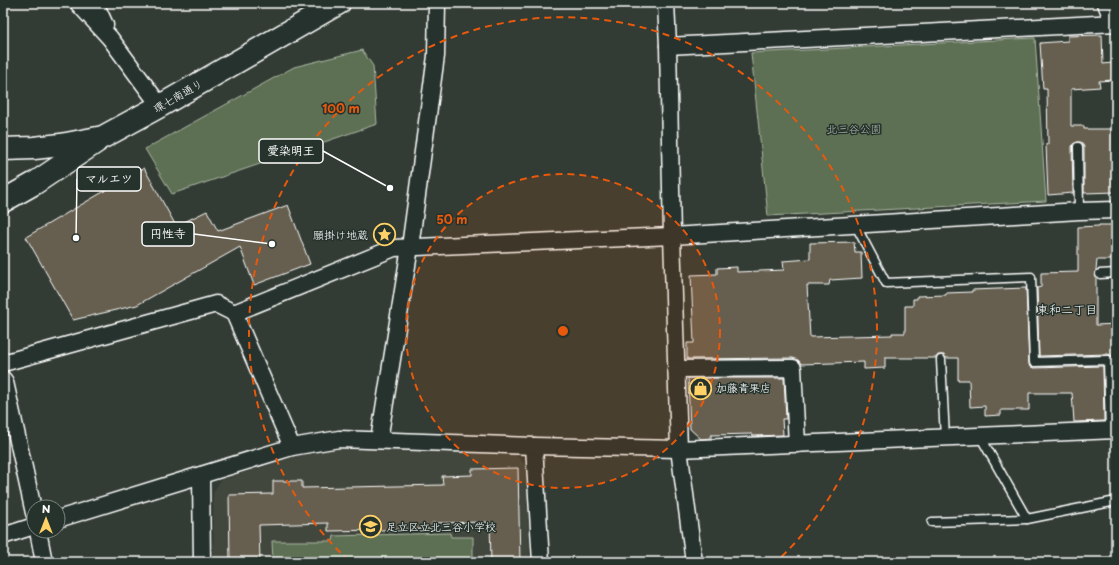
<svg xmlns="http://www.w3.org/2000/svg" width="1119" height="565" font-family="'Playpen Sans','Klee One',sans-serif">
  <rect width="100%" height="100%" fill="#333c34"/>
  <filter id="ink" filterUnits="userSpaceOnUse"><feTurbulence type="fractalNoise" baseFrequency=".025" numOctaves="2"/><feDisplacementMap in="SourceGraphic" scale="8" xChannelSelector="R" yChannelSelector="G"/><feConvolveMatrix kernelMatrix="1 2 1 2 8 2 1 2 1" color-interpolation-filters="sRGB"/></filter>
  <g filter="url(#ink)">
    <!-- built -->
    <polygon fill="#42463c" points="344,447 515,454 526,465 530,562 214,562 213,493 221,480 297,456"/>
    <!-- green -->
    <g fill="#5d7052" stroke="#aeb8a8">
      <polygon points="1035,38 1046,201 768,216 751,53"/>
      <polygon points="362,50 373,66 377,124 172,194 145,149 294,67"/>
      <polygon points="450,533 451,537 473,537 473,562 273,562 272,541 333,541 334,536"/>
    </g>
    <!-- building -->
    <g fill="#665e50" stroke="#fff">
      <polygon points="1102,35 1103,64 1112,63 1113,80 1099,81 1100,87 1071,89 1071,126 1084,126 1084,129 1116,129 1116,192 1084,193 1084,147 1081,142 1078,142 1073,144 1072,147 1073,193 1048,195 1046,144 1048,144 1047,89 1043,89 1040,43 1068,41 1068,36"/>
      <polygon points="144,168 176,226 207,211 218,231 288,205 310,264 254,285 240,247 137,305 73,320 26,237"/>
      <polygon points="1099,225 1116,225 1116,260 1097,260 1096,270 1095,274 1096,278 1096,325 1116,324 1116,421 1115,421 1114,360 1111,355 1108,354 1039,356 1037,288 1041,287 1041,273 1078,272 1078,227 1099,226"/>
      <polygon points="854,242 855,252 861,252 862,278 830,280 829,285 807,285 810,337 892,335 892,333 905,333 905,306 913,306 913,299 917,299 917,296 946,295 946,293 972,292 972,290 1026,288 1029,365 1031,367 1034,368 1103,366 1104,421 1074,422 1072,393 1029,393 1029,410 1001,410 1001,415 985,416 985,406 970,407 969,380 958,380 958,358 946,358 944,355 938,355 936,358 885,358 885,368 864,369 864,362 801,364 798,360 793,358 687,359 687,343 694,343 691,275 717,274 717,268 737,267 737,272 784,270 783,261 810,259 810,243"/>
      <polygon points="688,378 784,378 786,419 782,419 783,435 753,436 752,434 711,435 711,438 701,439 690,429"/>
      <polygon points="518,468 520,562 491,562 490,522 432,523 432,529 328,531 328,523 259,525 260,562 230,562 229,495 273,494 273,481 302,481 302,488 443,485 442,476 472,475 472,469"/>
    </g>
    <g fill="none" stroke-linecap="round" stroke-linejoin="round">
      <defs>
        <g id="lane">
          <polyline points="1078,147 1079,211"/>
          <polyline points="855,224 886,283 1031,277 1034,362 1108,360 1110,431"/>
          <polyline points="1100,274 1116,273"/>
          <polyline points="941,360 945,438"/>
          <polyline points="980,436 1027,519 1116,501"/>
          <polyline points="932,522 1027,519"/>
        </g>
        <g id="street">
          <polyline points="78,3 110,38 160,106"/>
          <polyline points="95,3 105,25"/>
          <polyline points="666,3 668,46 672,236 679,449 694,562"/>
          <polyline points="668,46 1116,23"/>
          <polyline points="234,313 394,248 672,236 1079,211 1116,210"/>
          <polyline points="3,363 216,304 234,313 292,447"/>
          <polyline points="676,369 793,368 797,444"/>
          <polyline points="3,379 5,382 34,513"/>
          <polyline points="379,440 410,247 436,56 437,3"/>
          <polyline points="534,446 541,562"/>
          <polyline points="201,475 202,562"/>
          <polyline points="58,519 292,447 339,439 534,446 679,449 1116,430"/>
          <polyline points="38,531 44,562"/>
          <polyline points="3,536 34,526"/>
        </g>
        <g id="secondary">
          <polyline points="1109,3 1116,21"/>
          <polyline points="3,149 34,148 61,145 103,137 160,106 339,3"/>
          <polyline points="3,201 35,183 96,142"/>
        </g>
      </defs>
      <!-- lane casing -->
      <use href="#lane" stroke="#fff" stroke-width="11"/>
      <!-- street casing -->
      <use href="#street" stroke="#fff" stroke-width="19"/>
      <!-- secondary casing -->
      <use href="#secondary" stroke="#fff" stroke-width="25"/>
      <!-- lane -->
      <use href="#lane" stroke="#26332d" stroke-width="8"/>
      <!-- street -->
      <use href="#street" stroke="#26332d" stroke-width="16"/>
      <!-- secondary -->
      <use href="#secondary" stroke="#26332d" stroke-width="22"/>
    </g>
  </g>
  <!-- distance rings -->
  <circle cx="563" cy="331" r="157" fill="#e8590c" fill-opacity=".12"/>
  <g fill="none" stroke="#e8590c" stroke-width="2" stroke-dasharray="7 5">
    <circle cx="563" cy="331" r="157"/>
    <path d="M349 561A314 314 0 1 1 777 561"/>
  </g>
  <!-- icons -->
  <defs>
    <symbol id="sight-ring" viewBox="-11 -11 22 22"><circle r="9.5" fill="#26332d" stroke="#ffd166" stroke-width="1.5"/><path d="M0-6L1.8-2.2L6-1.7L2.9 1.2L3.7 5.4L0 3.3L-3.7 5.4L-2.9 1.2L-6-1.7L-1.8-2.2Z" fill="#ffd166"/></symbol>
    <symbol id="shop-ring" viewBox="-11 -11 22 22"><circle r="9.5" fill="#26332d" stroke="#ffd166" stroke-width="1.5"/><path d="M-5-2.5h2.3a2.7 3.5 0 0 1 5.4 0H5L5.5 6h-11ZM-1.5-2.5h3a1.5 2.3 0 0 0-3 0Z" fill="#ffd166"/></symbol>
    <symbol id="school-ring" viewBox="-11 -11 22 22"><circle r="9.5" fill="#26332d" stroke="#ffd166" stroke-width="1.5"/><path d="M0-5L7-2L0 1L-7-2ZM-4 1L0 2.5L4 1V4Q0 6-4 4Z" fill="#ffd166"/></symbol>
  </defs>
  <g fill-rule="evenodd">
    <use href="#sight-ring" x="372" y="222" width="25" height="25"/>
    <use href="#shop-ring" x="688" y="376" width="25" height="25"/>
    <use href="#school-ring" x="358" y="514" width="25" height="25"/>
  </g>
  <g text-anchor="middle" stroke-width="3" stroke-linejoin="round" paint-order="stroke">
    <!-- street labels -->
    <g font-size="11" fill="#fff" stroke="#26332d">
      <text transform="translate(178 96) rotate(-30)" y="4">環七南通り</text>
    </g>
    <!-- park labels -->
    <g font-size="11" fill="#b6bfb1" stroke="#26332d">
      <text x="854" y="133">北三谷公園</text>
    </g>
    <!-- poi labels -->
    <g font-size="11" fill="#fff" stroke="#26332d" text-anchor="start">
      <text x="368" y="239" text-anchor="end">願掛け地蔵</text>
      <text x="716" y="392">加藤青果店</text>
      <text x="386" y="531">足立区立北三谷小学校</text>
    </g>
    <!-- neighbourhood labels -->
    <g font-size="12" fill="#fff" stroke="#26332d">
      <text x="1067" y="314">東和二丁目</text>
    </g>
  </g>
  <circle cx="563" cy="331" r="6" fill="#e8590c" stroke="#26332d" stroke-width="2"/>
  <g font-size="12" text-anchor="middle" font-weight="bold" fill="#e8590c" stroke="#26332d" stroke-width="3" stroke-linejoin="round" paint-order="stroke">
    <text x="341" y="113">100 m</text>
    <text x="452" y="224">50 m</text>
  </g>
  <!-- callouts -->
  <path fill="none" stroke="#fff" stroke-width="1.5" d="M390 188L323 151M76 238L77 179M272 244L194 234"/>
  <g fill="#fff" stroke="#26332d" stroke-width="1.5">
    <circle cx="390" cy="188" r="4"/>
    <circle cx="76" cy="238" r="4"/>
    <circle cx="272" cy="244" r="4"/>
  </g>
  <g fill="#26332d" stroke="#fff" stroke-width="1.5">
    <rect x="259" y="139" width="64" height="24" rx="4"/>
    <rect x="77" y="167" width="64" height="24" rx="4"/>
    <rect x="142" y="222" width="52" height="24" rx="4"/>
  </g>
  <g font-size="12" text-anchor="middle" font-weight="bold" fill="#fff">
    <text x="291" y="155">愛染明王</text>
    <text x="109" y="183">マルエツ</text>
    <text x="168" y="238">円性寺</text>
  </g>
  <!-- margin -->
  <rect width="1119" height="565" fill="none" stroke="#26332d" stroke-width="16"/>
  <rect x="8" y="8" width="1103" height="549" fill="none" stroke="#fff" stroke-width="1.5" filter="url(#ink)"/>
  <!-- north arrow -->
  <g transform="translate(46 519)"><circle r="19" fill="#26332d" stroke="#7d8581"/>
  <path d="M0-3L7 15L0 10L-7 15Z" fill="#ffd166"/>
  <text y="-6" font-size="11" font-weight="bold" text-anchor="middle" fill="#ffffff">N</text>
  </g>
</svg>
